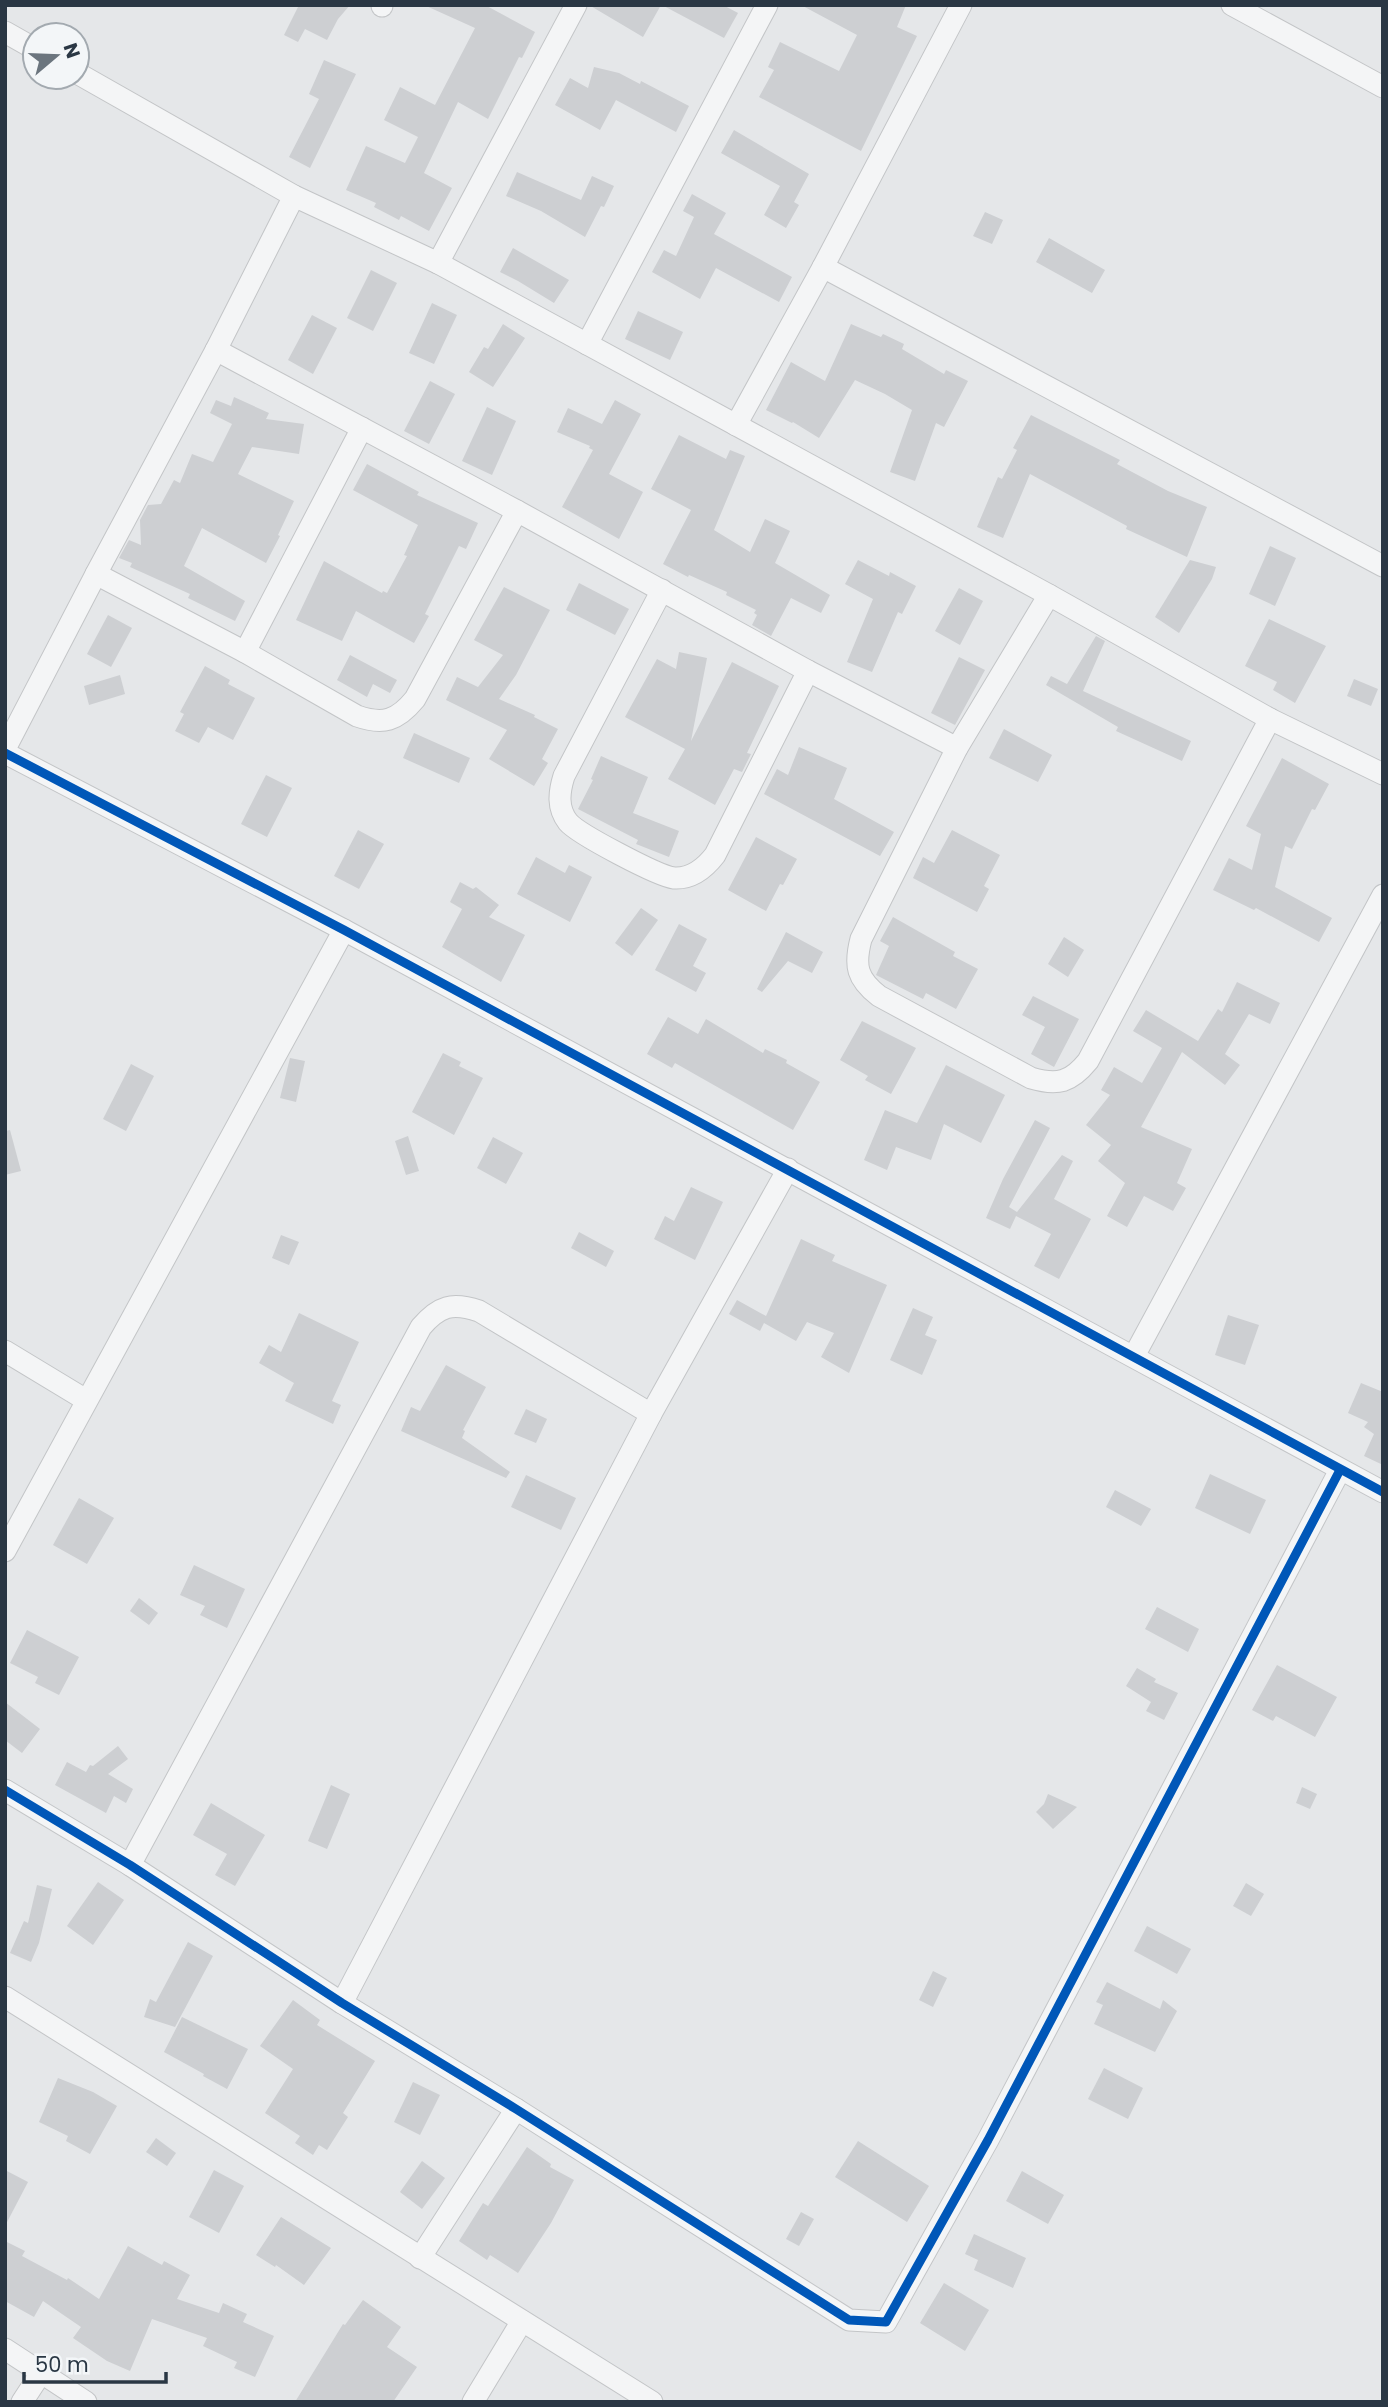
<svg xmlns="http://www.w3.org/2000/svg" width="1388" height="2407" font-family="Poppins,sans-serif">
  <rect width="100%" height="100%" fill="#e5e7e9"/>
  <!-- building -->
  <g fill="#cdcfd2">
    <polygon points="299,5 350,5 338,19 327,40 305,29 298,42 284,35"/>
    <polygon points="424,5 485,5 535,32 522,58 519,57 488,119 458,102 424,173 452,188 429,231 401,216 399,220 374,207 376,203 346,190 366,146 405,163 418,137 384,120 400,87 435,105 475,28"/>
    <polygon points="589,5 661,5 643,37"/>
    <polygon points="662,5 723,5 738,13 724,38"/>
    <polygon points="801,5 906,5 897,27 917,36 861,151 759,97 774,70 768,67 780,42 839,71 857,35"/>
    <polygon points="324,60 356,74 310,168 289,157 319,99 309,94"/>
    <polygon points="594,67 619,73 640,84 641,81 689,106 676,132 616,100 600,130 555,105 570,78 588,88"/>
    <polygon points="734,130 809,174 794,202 799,205 786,228 764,215 780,186 721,153"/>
    <polygon points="517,172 581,200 592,176 614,186 604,207 601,206 585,237 541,211 506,196"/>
    <polygon points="692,194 726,213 714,234 792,277 779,302 716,268 700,299 652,272 664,250 676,256 694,217 683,211"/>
    <polygon points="985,212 1003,220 992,244 973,236"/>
    <polygon points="1049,238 1105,270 1092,293 1036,262"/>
    <polygon points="513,248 569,280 554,303 518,281 500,272"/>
    <polygon points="371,270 397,283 373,331 347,318"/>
    <polygon points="432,303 457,315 434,364 409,353"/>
    <polygon points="638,311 683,332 670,360 625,339"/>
    <polygon points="312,315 337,328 313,374 288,360"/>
    <polygon points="503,324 525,338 493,387 469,372 484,347 488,349"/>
    <polygon points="851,324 881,337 883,334 904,344 902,349 944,374 946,370 968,381 944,427 936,423 915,481 890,472 912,410 885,394 855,380 819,438 793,422 792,423 766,410 791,362 825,381"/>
    <polygon points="430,381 455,394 429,444 404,431"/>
    <polygon points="234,397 269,413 266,419 304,424 299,454 252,447 238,474 294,501 278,535 280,536 266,563 202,528 184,566 245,601 235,621 188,598 190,594 130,567 132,563 119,558 129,540 141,545 140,520 148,505 161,504 174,480 180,483 192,454 213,462 232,424 210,413 216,400 231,406"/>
    <polygon points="615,400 641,414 609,474 643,492 619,539 562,507 593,450 589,448 590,446 557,432 568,408 602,424"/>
    <polygon points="487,407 516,421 492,475 462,461"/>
    <polygon points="1031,415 1120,460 1117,464 1168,491 1207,507 1187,557 1126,529 1127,526 1030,474 1003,538 977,527 998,477 1002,479 1017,450 1013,448"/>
    <polygon points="679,435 726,459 730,450 745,456 714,530 750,552 765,519 790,531 775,563 830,595 821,613 791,598 771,636 752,625 757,615 754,613 756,610 726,595 727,592 689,575 688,577 663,564 691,510 651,489"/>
    <polygon points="367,464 419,492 417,495 478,523 466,549 459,546 425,614 429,616 414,643 356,611 342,641 296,620 324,561 382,593 383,591 387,593 407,556 404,555 418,525 353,490"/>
    <polygon points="1270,546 1296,558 1275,606 1249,594"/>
    <polygon points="858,560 889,576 890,572 916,586 902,614 898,612 872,672 847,662 873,599 845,584"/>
    <polygon points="1190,560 1216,567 1212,579 1179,633 1155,617"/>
    <polygon points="579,583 629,609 615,635 566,610"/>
    <polygon points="504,587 550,610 516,675 499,699 535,715 534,717 558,729 542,759 548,763 534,786 489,759 507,730 446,700 457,677 478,687 503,655 474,640"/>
    <polygon points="959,588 983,601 960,645 935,631"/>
    <polygon points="108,615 132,628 111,667 87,654"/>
    <polygon points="1269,619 1326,646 1295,703 1273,690 1277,682 1245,666"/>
    <polygon points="1096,636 1105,641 1083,691 1191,741 1182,761 1116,731 1118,727 1046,685 1051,676 1067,684"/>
    <polygon points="679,652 707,658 691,741 732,662 779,686 747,753 751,754 742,772 734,769 715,805 668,779 685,749 625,717 657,659 676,669"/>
    <polygon points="350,655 397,680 390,693 373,684 367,697 337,680"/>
    <polygon points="959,657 985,670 955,725 931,713"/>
    <polygon points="205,666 230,680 228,684 255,698 233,740 208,727 199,743 175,731 184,714 180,712"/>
    <polygon points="120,675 125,694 89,705 84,686"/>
    <polygon points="1354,679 1378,689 1371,706 1347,696"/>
    <polygon points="1004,729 1052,755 1038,782 989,758"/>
    <polygon points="414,733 470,758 459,783 403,758"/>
    <polygon points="799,747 847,768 834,799 894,832 880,856 764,794 777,769 788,775"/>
    <polygon points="601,756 648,777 633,813 679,831 669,857 636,844 638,840 578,809 593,780 591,779"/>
    <polygon points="1282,758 1329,784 1315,810 1312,809 1292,849 1285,846 1275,887 1332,918 1319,942 1256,908 1254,910 1213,890 1229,858 1252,870 1261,834 1246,826"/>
    <polygon points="266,775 292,788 267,837 241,824"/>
    <polygon points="358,830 384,844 359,889 334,876"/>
    <polygon points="952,830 1000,855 984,886 989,889 977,912 913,878 923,857 934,863"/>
    <polygon points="756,837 797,859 783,885 780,884 766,911 728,890"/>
    <polygon points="536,857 565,873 569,865 592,877 570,922 517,894"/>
    <polygon points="460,882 473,889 476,887 499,905 489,917 525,935 501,982 442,947 462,909 450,902"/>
    <polygon points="641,908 658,920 632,956 615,943"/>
    <polygon points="893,917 955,952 953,956 978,969 956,1009 926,993 923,999 876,975 889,946 880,941"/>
    <polygon points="679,924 707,939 693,966 706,973 696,992 655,970"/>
    <polygon points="786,932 823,952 812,973 788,961 762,992 757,989"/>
    <polygon points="1064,937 1084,950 1068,977 1048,964"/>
    <polygon points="1237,982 1280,1003 1270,1024 1249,1014 1225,1054 1240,1065 1225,1085 1182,1052 1141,1127 1192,1149 1177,1183 1186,1188 1173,1211 1144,1196 1127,1227 1107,1216 1125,1183 1098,1161 1111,1145 1086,1125 1110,1095 1101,1090 1114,1067 1142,1083 1162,1048 1133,1031 1146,1010 1198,1041 1218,1009 1222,1012"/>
    <polygon points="1033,996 1079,1019 1054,1067 1031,1054 1045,1027 1022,1015"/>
    <polygon points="668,1017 698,1034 706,1019 763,1053 765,1049 787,1060 786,1063 820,1082 793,1130 675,1063 672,1068 647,1054"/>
    <polygon points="862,1021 916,1048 891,1094 865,1080 868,1076 840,1060"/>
    <polygon points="443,1053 461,1062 459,1066 483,1078 454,1135 412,1112"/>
    <polygon points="290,1058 305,1061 296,1102 280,1098"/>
    <polygon points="131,1064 154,1076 126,1131 103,1119"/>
    <polygon points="946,1065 1005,1095 981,1143 944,1124 931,1160 896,1147 887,1170 864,1160 885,1110 917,1123"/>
    <polygon points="1035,1120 1050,1128 1009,1207 1017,1212 1062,1155 1073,1161 1054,1199 1091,1219 1059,1279 1034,1266 1051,1234 1016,1216 1010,1229 986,1218 1003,1179"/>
    <polygon points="10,1130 21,1171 5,1175 5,1131"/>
    <polygon points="408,1136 419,1171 406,1175 395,1141"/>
    <polygon points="493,1137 523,1153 506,1184 477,1168"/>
    <polygon points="691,1187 723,1202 695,1260 654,1239 665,1216 674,1221"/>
    <polygon points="579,1232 614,1251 606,1267 571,1248"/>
    <polygon points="281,1235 299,1242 289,1265 272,1258"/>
    <polygon points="801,1239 835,1255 832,1261 887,1285 849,1373 821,1357 834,1333 807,1322 796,1341 764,1323 760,1331 729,1314 737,1300 766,1316"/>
    <polygon points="913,1308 933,1317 925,1335 937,1340 922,1375 890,1360"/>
    <polygon points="299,1313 359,1342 332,1401 341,1405 333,1424 285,1401 294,1383 259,1363 269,1345 281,1352"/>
    <polygon points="1228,1315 1259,1325 1245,1365 1215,1355"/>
    <polygon points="446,1365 486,1387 463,1430 465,1431 462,1438 510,1472 506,1478 401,1431 411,1407 420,1411"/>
    <polygon points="1361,1383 1383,1392 1383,1465 1364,1456 1374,1434 1364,1427 1368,1422 1348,1413"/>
    <polygon points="526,1409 547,1419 536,1443 514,1434"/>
    <polygon points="1210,1474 1266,1500 1250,1534 1195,1508"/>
    <polygon points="526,1475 576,1498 561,1530 511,1507"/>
    <polygon points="1115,1490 1151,1509 1141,1526 1106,1507"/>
    <polygon points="79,1498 114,1518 87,1564 53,1545"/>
    <polygon points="194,1565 245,1589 227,1628 200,1615 205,1606 180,1595"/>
    <polygon points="139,1598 158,1613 149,1625 130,1611"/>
    <polygon points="1157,1607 1199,1629 1188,1652 1145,1629"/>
    <polygon points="27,1630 79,1657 59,1695 35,1683 38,1677 10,1663"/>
    <polygon points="1277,1665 1337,1697 1315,1737 1276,1716 1273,1721 1252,1710"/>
    <polygon points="1137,1668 1156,1679 1154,1682 1178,1693 1164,1720 1146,1711 1151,1702 1126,1686"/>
    <polygon points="5,1702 40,1729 22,1753 5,1740"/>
    <polygon points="118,1746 128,1759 108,1774 133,1789 126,1803 114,1796 106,1813 55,1785 67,1762 86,1772 90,1765 93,1766"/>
    <polygon points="331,1785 350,1794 327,1849 308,1841"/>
    <polygon points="1302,1787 1317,1794 1310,1809 1296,1803"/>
    <polygon points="1048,1794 1077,1807 1053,1829 1036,1812 1044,1804"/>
    <polygon points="211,1803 265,1835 235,1886 215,1875 227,1854 193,1835"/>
    <polygon points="98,1882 124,1900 93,1945 67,1926"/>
    <polygon points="1246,1883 1264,1894 1251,1916 1233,1906"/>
    <polygon points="37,1885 52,1889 39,1943 31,1962 10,1953 24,1921 28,1923"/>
    <polygon points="1147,1926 1191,1949 1177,1974 1134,1951"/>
    <polygon points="188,1942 213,1956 175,2027 144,2017 150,1999 156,2002"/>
    <polygon points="933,1971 947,1978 933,2007 919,2000"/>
    <polygon points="1107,1982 1160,2009 1163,2000 1177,2011 1155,2052 1094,2024 1103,2005 1096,2002"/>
    <polygon points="293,2000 320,2020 317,2025 375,2061 343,2113 348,2117 327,2150 319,2145 313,2155 295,2143 300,2136 265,2113 293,2069 260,2046"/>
    <polygon points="182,2017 248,2049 227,2089 203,2076 204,2074 164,2052"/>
    <polygon points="1104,2068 1143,2088 1128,2119 1088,2099"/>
    <polygon points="58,2078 93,2092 117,2106 90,2154 66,2141 68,2136 39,2122"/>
    <polygon points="413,2082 440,2095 420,2135 394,2122"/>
    <polygon points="156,2138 176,2153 167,2166 146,2152"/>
    <polygon points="858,2141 929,2186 907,2222 835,2177"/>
    <polygon points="527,2147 551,2164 550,2167 574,2180 551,2223 518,2273 490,2255 487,2260 459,2241 483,2203 488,2206"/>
    <polygon points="422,2161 445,2178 422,2209 400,2192"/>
    <polygon points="5,2170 28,2182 5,2226"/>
    <polygon points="214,2170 244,2186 219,2233 189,2217"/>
    <polygon points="1022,2171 1064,2195 1048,2224 1006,2201"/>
    <polygon points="801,2212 814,2219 799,2246 786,2239"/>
    <polygon points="281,2217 331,2248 304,2285 276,2265 275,2267 256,2255"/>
    <polygon points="974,2234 1026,2258 1013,2288 974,2270 978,2260 965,2254"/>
    <polygon points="5,2241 25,2251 22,2256 67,2280 68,2278 99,2299 128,2246 162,2265 164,2261 190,2275 177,2299 219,2313 223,2303 247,2314 243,2322 274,2336 255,2377 234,2368 237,2362 203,2346 207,2338 152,2319 130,2371 107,2361 73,2338 81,2327 43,2301 34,2317 5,2301"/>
    <polygon points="944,2283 989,2310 965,2351 920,2323"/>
    <polygon points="363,2300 401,2327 387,2347 417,2367 393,2402 295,2402 343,2324 345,2325"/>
  </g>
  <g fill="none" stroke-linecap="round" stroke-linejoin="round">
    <defs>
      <g id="street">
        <polyline points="1232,5 1383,87"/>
        <polyline points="382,6 382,5"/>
        <polyline points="5,32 35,49"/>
        <polyline points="77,73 294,196 438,263 1049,595 1270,719 1383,774"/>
        <path d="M294,196L216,350L96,574L245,652L357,716C383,725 397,721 415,699L517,511"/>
        <polyline points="438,263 576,5"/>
        <polyline points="823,267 1383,566"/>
        <polyline points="587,344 767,5"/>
        <polyline points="216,350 517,511 808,671 957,748"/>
        <polyline points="736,425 823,267 961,5"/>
        <path d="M662,590L564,776C559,792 557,808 568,822C578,834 658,876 674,878C692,879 705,868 715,855L808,671"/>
        <path d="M1049,595L957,748L861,939C854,966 857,979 879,996L1031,1078C1058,1086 1071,1082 1088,1061L1270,719"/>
        <polyline points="245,652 362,428"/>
        <polyline points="5,749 96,574"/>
        <polyline points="5,753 344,930 1383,1492"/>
        <polyline points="5,1351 86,1400"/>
        <polyline points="1134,1356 1383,895"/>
        <polyline points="5,1551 344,930"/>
        <polyline points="5,1790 130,1865 342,2003 516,2109 849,2320 886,2322 988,2140 1340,1470"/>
        <path d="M130,1865L421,1327C439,1306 452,1302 479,1311L651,1414"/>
        <polyline points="5,1997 652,2402"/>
        <polyline points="342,2003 651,1414 788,1169"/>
        <polyline points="420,2258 516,2109"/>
        <polyline points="5,2349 86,2402"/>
        <polyline points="22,2402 41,2373"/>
        <polyline points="473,2402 522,2321"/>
      </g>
    </defs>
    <!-- street casing -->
    <use href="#street" stroke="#c3c5c7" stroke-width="23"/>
    <!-- street -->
    <use href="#street" stroke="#f4f5f6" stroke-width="21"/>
    <defs>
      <g id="cycleway">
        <polyline points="5,753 344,930 1383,1492"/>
        <polyline points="5,1790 130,1865 342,2003 516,2109 849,2320 886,2322 988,2140 1340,1470"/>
      </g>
    </defs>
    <!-- cycleway casing -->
    <use href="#cycleway" stroke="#f3f6f8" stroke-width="13"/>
    <!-- cycleway -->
    <use href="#cycleway" stroke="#0057b8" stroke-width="9"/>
  </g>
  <!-- border -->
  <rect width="1388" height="2407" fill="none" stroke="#2a3744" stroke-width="14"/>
  <!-- north arrow -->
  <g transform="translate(56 56) rotate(71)"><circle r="33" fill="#f3f6f8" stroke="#a3aab0" stroke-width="2"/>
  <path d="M0-5L12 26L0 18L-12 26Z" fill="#6b757e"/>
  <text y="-10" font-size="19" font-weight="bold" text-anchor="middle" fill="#2a3744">N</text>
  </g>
  <!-- scale -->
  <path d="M24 2372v10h142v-10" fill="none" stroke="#2a3744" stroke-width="3.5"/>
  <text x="35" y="2372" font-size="21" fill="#2a3744" stroke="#f3f6f8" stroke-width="5" paint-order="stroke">50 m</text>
</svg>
